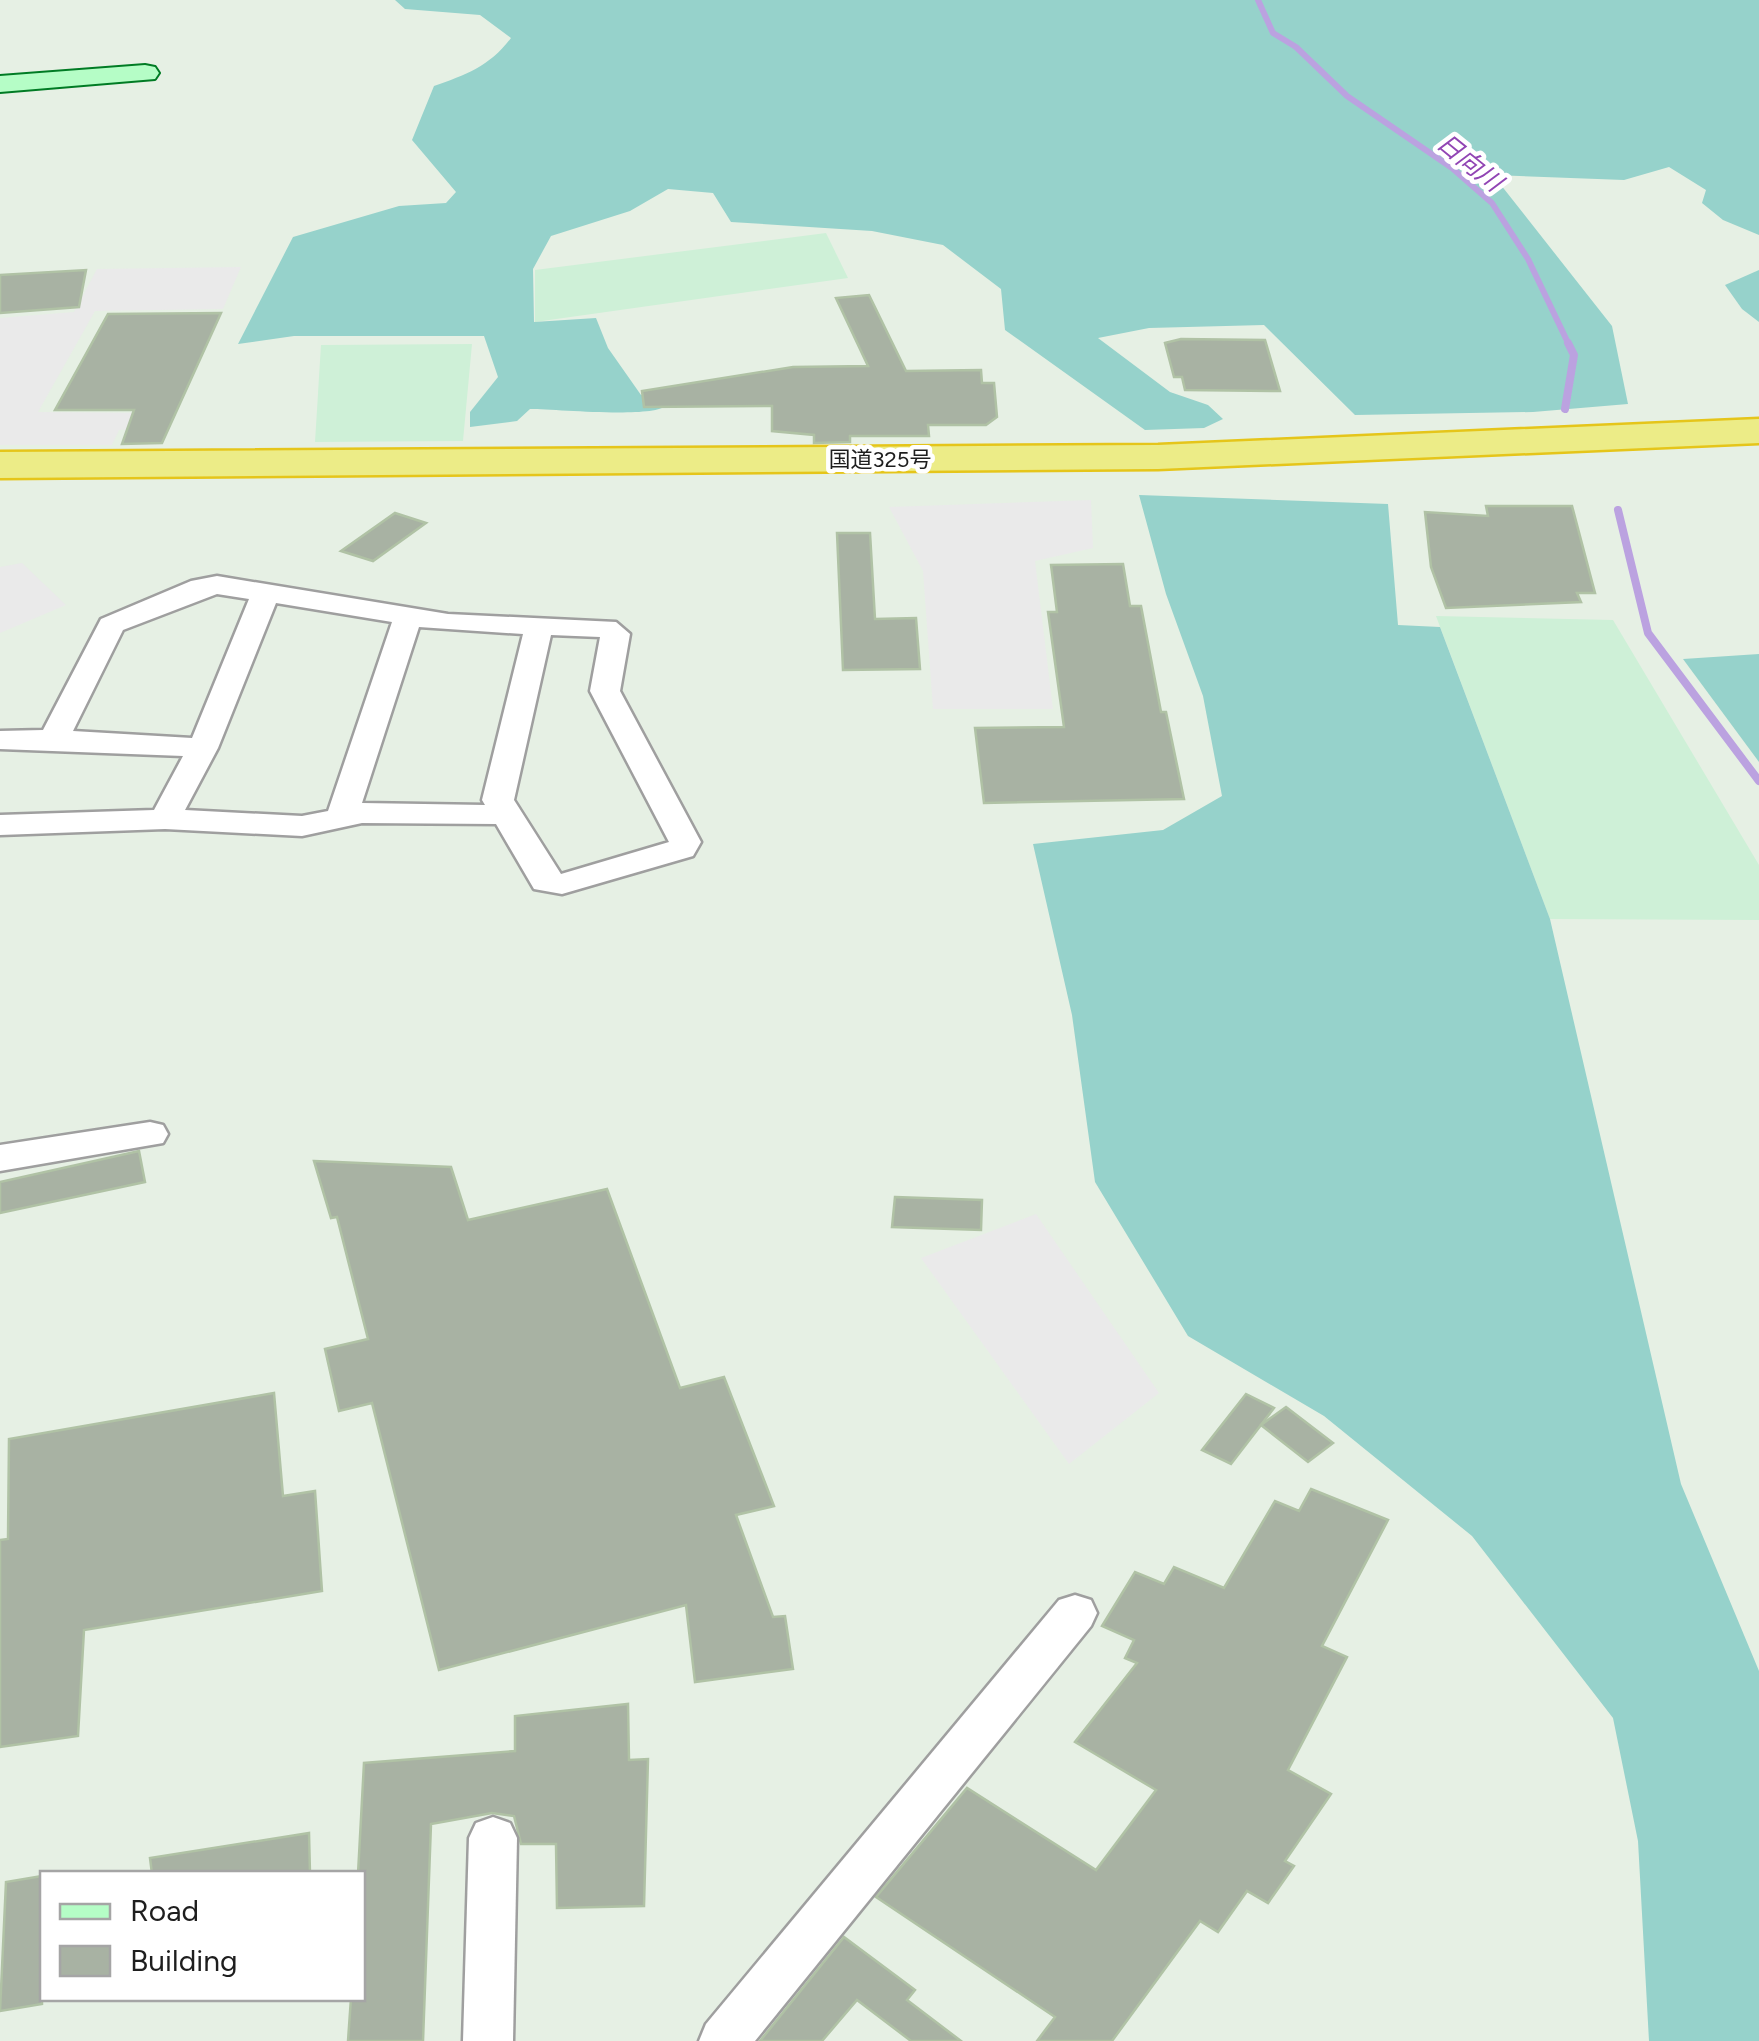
<svg xmlns="http://www.w3.org/2000/svg" width="1759" height="2041" font-family="Figtree,'Noto Sans JP',sans-serif">
  <rect width="100%" height="100%" fill="#e6f0e4"/>
  <!-- farmland -->
  <g fill="#cef0d7">
    <polygon points="826,233 848,278 535,322 535,270"/>
    <polygon points="472,344 463,441 315,442 321,345"/>
    <polygon points="1436,616 1613,620 1759,865 1759,920 1550,919"/>
  </g>
  <!-- forest -->
  <g fill="#96d2cb">
    <path d="M395,0H1759V235L1723,220L1702,203L1706,190L1669,167L1624,180L1493,175L1612,326L1628,404L1533,412L1355,415L1264,325L1149,328L1098,338L1170,392L1208,405L1223,419L1204,428L1145,430L1005,330L1001,289L943,245L872,231L731,222L713,193L668,189L630,211L551,236L533,269L534,322L596,318L608,348L641,395L664,399L667,405C654,419 556,409 530,409L517,421L470,427V412L498,377L484,336H294L238,344L293,237L399,206L446,203L456,192L412,140L434,86C466,75 490,66 511,38L480,15L405,9Z"/>
    <polygon points="1759,270 1759,322 1742,309 1725,285"/>
    <polygon points="1139,495 1388,504 1398,625 1440,627 1550,919 1681,1484 1759,1671 1759,2041 1649,2041 1638,1841 1613,1718 1472,1536 1324,1416 1188,1336 1095,1182 1072,1015 1033,844 1163,830 1222,796 1203,696 1166,594"/>
    <polygon points="1759,654 1759,762 1683,659"/>
  </g>
  <!-- parking -->
  <g fill="#eaeaea">
    <polygon points="241,267 223,309 95,311 38,412 164,413 159,428 119,430 112,445 0,445 0,318 74,312 97,269"/>
    <polygon points="1091,500 1093,548 1035,561 1053,709 933,709 923,571 889,507"/>
    <polygon points="22,563 66,605 0,633 0,567"/>
    <polygon points="1036,1214 1159,1393 1069,1464 921,1258"/>
  </g>
  <g fill="none" stroke-linecap="round" stroke-linejoin="round">
    <!-- stream-far1 -->
    <polyline stroke="#bba2e0" stroke-width="6" points="1258,0 1273,33 1296,47 1347,96 1452,168 1492,203 1528,259 1569,345"/>
    <!-- stream -->
    <g stroke="#bba2e0" stroke-width="8">
      <polyline points="1565,409 1574,355 1568,343"/>
      <polyline points="1618,510 1648,633 1759,781"/>
    </g>
  </g>
  <!-- building -->
  <g fill="#a8b2a3" stroke="#b0c2a5" stroke-width="2.5">
    <polygon points="86,270 79,307 0,313 0,275"/>
    <polygon points="869,295 906,371 981,370 982,383 994,383 997,417 986,425 928,425 929,436 850,436 850,442 814,443 814,435 772,431 772,406 644,407 642,391 793,367 868,366 836,298"/>
    <polygon points="221,313 162,443 122,444 134,410 55,410 108,314"/>
    <polygon points="1181,339 1265,340 1280,391 1185,390 1182,377 1174,377 1165,343"/>
    <polygon points="1486,506 1572,506 1595,593 1577,593 1581,602 1446,608 1431,567 1425,512 1488,516"/>
    <polygon points="395,513 426,523 373,561 341,551"/>
    <polygon points="837,533 870,533 875,619 916,618 920,669 843,670"/>
    <polygon points="1123,564 1130,606 1141,606 1161,712 1166,712 1184,799 984,803 975,728 1064,727 1048,612 1057,612 1051,565"/>
    <polygon points="139,1151 145,1182 0,1213 0,1182"/>
    <polygon points="314,1161 451,1167 468,1220 607,1189 680,1388 724,1377 774,1506 736,1515 773,1617 785,1616 793,1669 695,1682 686,1605 439,1670 372,1403 339,1411 325,1349 368,1339 337,1217 331,1218"/>
    <polygon points="895,1197 982,1200 981,1230 892,1227"/>
    <polygon points="274,1393 283,1496 315,1491 322,1591 84,1630 78,1736 0,1747 0,1540 8,1539 9,1439"/>
    <polygon points="1246,1394 1274,1408 1231,1464 1202,1450"/>
    <polygon points="1286,1407 1333,1443 1308,1462 1261,1425"/>
    <polygon points="1311,1489 1388,1520 1322,1646 1347,1657 1288,1770 1331,1794 1285,1861 1294,1866 1268,1903 1247,1891 1218,1932 1200,1921 1112,2041 1037,2041 1055,2017 876,1897 967,1788 1096,1870 1156,1790 1075,1742 1137,1663 1125,1658 1134,1640 1102,1626 1135,1572 1164,1584 1174,1567 1224,1588 1275,1501 1299,1511"/>
    <polygon points="628,1704 629,1760 648,1759 644,1906 557,1908 556,1844 521,1844 514,1816 492,1813 431,1824 423,2041 348,2041 351,1998 362,1998 362,1874 358,1874 364,1763 515,1751 515,1716"/>
    <polygon points="309,1833 310,1874 152,1874 150,1858"/>
    <polygon points="42,1876 42,2004 0,2011 6,1882"/>
    <polygon points="844,1937 915,1990 907,2000 961,2041 911,2041 857,2000 822,2041 760,2041"/>
  </g>
  <g fill="none" stroke-linecap="round" stroke-linejoin="round">
    <defs>
      <g id="street">
        <path d="M217,576L448,614L616,622L630,634L620,691L701,842L693,856L562,894L534,889L496,824L362,823L302,836L165,829L0,835V815L154,810L183,756L0,749V731L43,730L101,619L191,581ZM217,594L249,599L192,738L73,731L123,630ZM276,603L392,622L328,811L302,816L185,810L218,748ZM419,627L523,634L482,800L485,805L362,803ZM551,635L600,637L590,691L669,842L561,874L514,800Z"/>
        <polygon points="150,1122 163,1125 168,1134 163,1143 0,1171 0,1145"/>
        <polygon points="1075,1595 1091,1600 1097,1613 1091,1626 755,2041 699,2041 706,2024 1059,1600"/>
        <polygon points="493,1817 510,1823 517,1838 513,2041 463,2041 469,1838 476,1823"/>
      </g>
      <polygon id="secondary" points="145,65 155,67 159,73 155,79 0,92 0,76"/>
      <polygon id="highway" points="1759,419 1759,443 1158,469 0,478 0,452 1158,445"/>
    </defs>
    <!-- street casing -->
    <use href="#street" stroke="#9f9f9f" stroke-width="5"/>
    <!-- secondary casing -->
    <use href="#secondary" stroke="#007b24" stroke-width="4"/>
    <!-- highway casing -->
    <use href="#highway" stroke="#e5c51a" stroke-width="5"/>
    <!-- street -->
    <use href="#street" fill="#fff" fill-rule="evenodd"/>
    <!-- secondary -->
    <use href="#secondary" fill="#b5fdc6" fill-rule="evenodd"/>
    <!-- highway -->
    <use href="#highway" fill="#ecec87" fill-rule="evenodd"/>
  </g>
  <g text-anchor="middle" stroke-width="9" stroke-linejoin="round" paint-order="stroke">
    <!-- far-street labels -->
    <g font-size="22" fill="#1e1e1e" stroke="#fff">
      <text x="880" y="467">国道325号</text>
    </g>
    <!-- far-water labels -->
    <g font-size="25" font-style="italic" fill="#9145b4" stroke="#fff">
      <text transform="translate(1470 162) rotate(39)" y="9">日向川</text>
    </g>
  </g>
  <!-- legend -->
  <rect x="40" y="1871" width="325" height="130" fill="#ffffff" stroke="#a5a5a5" stroke-width="2.5"/>
  <rect x="60" y="1904" width="50" height="15" fill="#b5fdc6" stroke="#a5a5a5" stroke-width="2.5"/>
  <text x="130" y="1921" font-size="30" fill="#1e1e1e">Road</text>
  <rect x="60" y="1946" width="50" height="30" fill="#a8b2a3" stroke="#a5a5a5" stroke-width="2.5"/>
  <text x="130" y="1971" font-size="30" fill="#1e1e1e">Building</text>
</svg>
